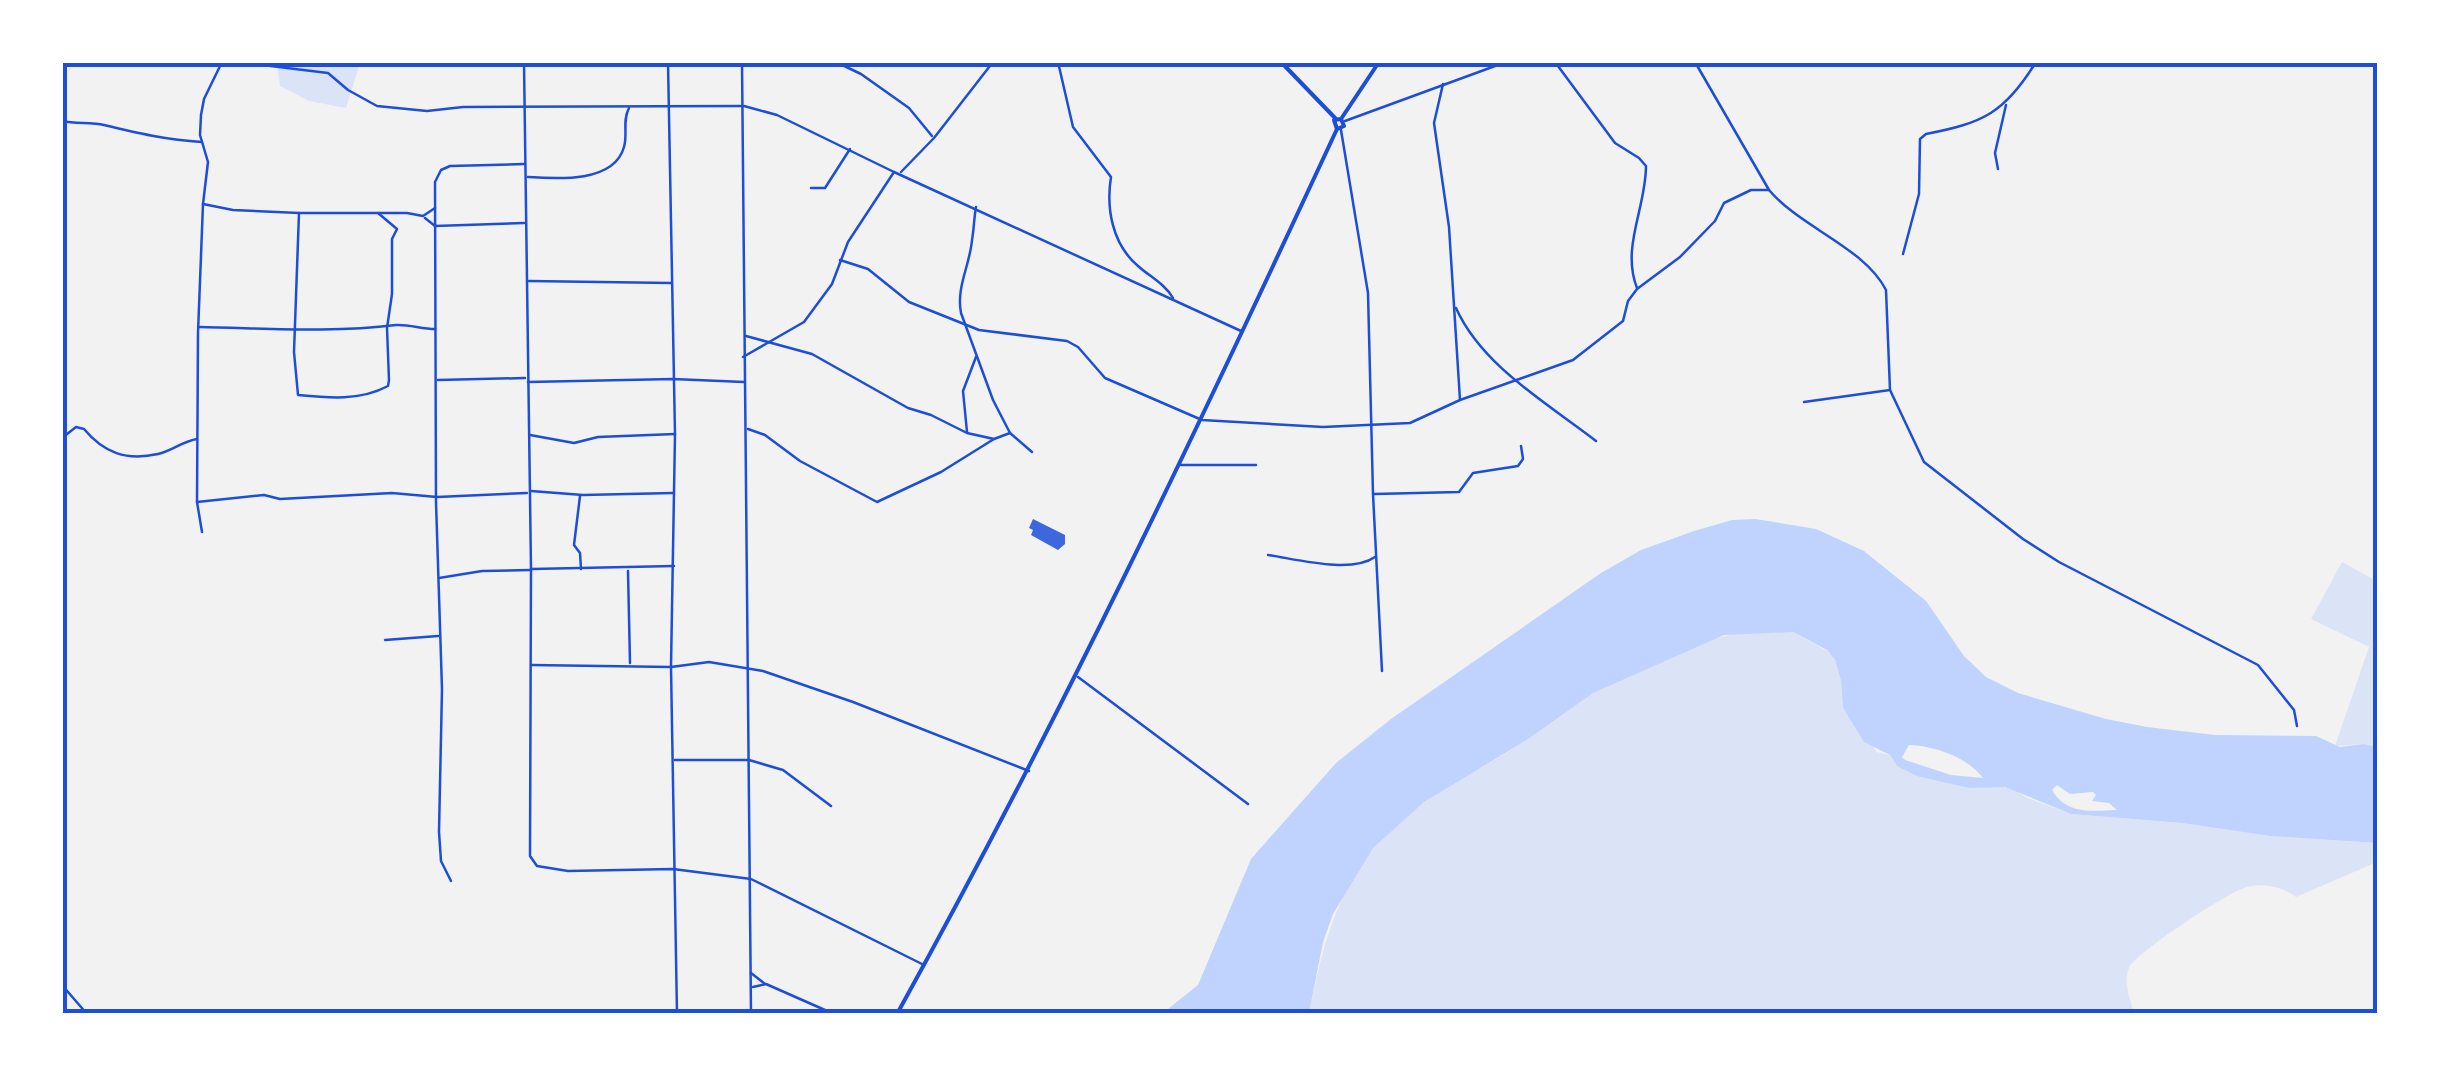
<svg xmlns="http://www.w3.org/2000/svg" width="2440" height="1076" font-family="'DejaVu Sans',sans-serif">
  <rect width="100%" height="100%" fill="#f2f2f2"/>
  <!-- green -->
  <g fill="#dbe4f7">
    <polygon points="277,63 360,63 346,108 309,101 280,86"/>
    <polygon points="2342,562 2375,580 2377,577 2377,747 2364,744 2335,746 2369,647 2311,619"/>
    <path d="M1750,631L1793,632L1827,651L1835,660L1841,681L1843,709L1877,752L1890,755L1897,766L1969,788L1996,786L2014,789L2025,797L2071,814L2182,823L2270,836L2377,843V862L2296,897C2281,886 2262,882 2244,888C2227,893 2134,954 2129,968C2123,983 2130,998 2134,1013L1309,1014C1321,954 1333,901 1371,851C1404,807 1460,781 1506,753C1536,734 1563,710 1594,692C1638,667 1700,638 1750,631Z"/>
  </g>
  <!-- water -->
  <path fill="#bfd3fe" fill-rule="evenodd" d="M1755,519L1816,529L1864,551L1926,601L1964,656L1986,677L2018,693L2106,719L2147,727L2215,735L2316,736L2340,747L2364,744L2377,747V843L2270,836L2182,823L2071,814L2005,787L1969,788L1917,776L1897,766L1890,755L1864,742L1843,708L1841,681L1835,660L1827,650L1793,632L1724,635L1593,693L1525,741L1424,802L1373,848L1333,914L1323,942L1309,1013H1163L1198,985L1251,859L1336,763L1391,719L1601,573L1641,550L1694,531L1732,520ZM1909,745C1935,746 1967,757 1983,778L1951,775L1905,760L1902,757ZM2057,785L2070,794L2093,792L2096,795L2092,801L2109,803L2117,810C2091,811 2067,815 2052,790Z"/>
  <!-- building -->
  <polygon fill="#3d67dc" points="1033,519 1065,535 1065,544 1058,550 1031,535 1033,530 1029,528"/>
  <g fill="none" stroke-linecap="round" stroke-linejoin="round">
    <!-- minor -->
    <g stroke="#1d4ed8" stroke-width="2.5">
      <polyline points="238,62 328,73 348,90 377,106 427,111 463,107 741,106"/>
      <polyline points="524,62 531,569 530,856 537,866 568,871 673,869 751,879 922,964"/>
      <polyline points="668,62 675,434 671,667 677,1014"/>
      <polyline points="836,62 861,74 909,108 932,136"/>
      <path d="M1058,62L1073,127L1111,177C1106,208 1112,244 1138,266C1149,276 1165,284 1173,298"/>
      <path d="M1555,62L1615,143L1639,158L1646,166C1646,208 1621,247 1637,288"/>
      <path d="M1695,62L1769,190C1801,228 1864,247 1886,290L1890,390L1924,462L2023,539L2059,562L2258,665L2294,710L2297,726"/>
      <polyline points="1443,84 1434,123 1449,227 1460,400"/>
      <path d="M62,121C76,124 91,122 104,125C137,133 167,140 202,142"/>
      <polyline points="1345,121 1506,62"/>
      <polyline points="1341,130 1368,293 1373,494 1382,671"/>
      <polyline points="1998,169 1995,153 2006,105"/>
      <path d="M528,177C558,179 614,183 624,147C628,134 622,121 629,108"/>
      <polyline points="811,188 825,188 850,149"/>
      <polyline points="203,204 233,210 299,213 407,213 423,216 435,208"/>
      <path d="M976,207C974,218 974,229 972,240C970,265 956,287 961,313L993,400L1010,433L1032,452"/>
      <path d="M299,213L294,352L298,395C329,398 360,401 388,386L389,380L387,328L392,294V239L397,229L378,213"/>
      <polyline points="425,218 435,226 524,223"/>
      <path d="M1903,254L1919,194L1920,139L1926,134C1983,123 2005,113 2036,62"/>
      <polyline points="840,260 868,269 909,302 979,330 1067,341 1078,347 1105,378 1202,420 1323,427 1410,423 1460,400 1573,360 1623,321 1628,301 1637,289 1680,257 1715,221 1724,203 1751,190 1769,190"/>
      <polyline points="529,281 671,283"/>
      <path d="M1456,308C1482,366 1547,403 1596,441"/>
      <path d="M199,327C264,328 332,333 396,325C408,324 422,329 435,329"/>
      <polyline points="746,336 812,354 908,408 931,415 967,433 994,439 1010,433"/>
      <polyline points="743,357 804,322 832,284 848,242 894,172"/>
      <polyline points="438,380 525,378"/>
      <polyline points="528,382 673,379 744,382"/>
      <polyline points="1804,402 1890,390"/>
      <polyline points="748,429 765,435 800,461 877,502 941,472 994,439"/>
      <polyline points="967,432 963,391 976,357"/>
      <polyline points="530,435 574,443 598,437 675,434"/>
      <path d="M62,438L76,427L84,429C104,453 126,461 158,454C172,451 183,441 197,439"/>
      <polyline points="1181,465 1256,465"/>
      <polyline points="531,491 583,495 673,493"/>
      <polyline points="1374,494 1459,492 1473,473 1518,466 1523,459 1521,446"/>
      <polyline points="580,496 574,545 580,553 581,569"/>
      <polyline points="197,502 264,495 280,499 392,493 437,497 527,493"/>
      <polyline points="202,532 197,502 198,333 203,204 208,162 200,135 201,115 204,99 222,62"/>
      <path d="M1268,555C1296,559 1351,574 1375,557"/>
      <polyline points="532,569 674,566"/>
      <polyline points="628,571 630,663"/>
      <polyline points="439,578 482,571 530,570"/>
      <polyline points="385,640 438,636"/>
      <polyline points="531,665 671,667 709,662 763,671 853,702 1029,771"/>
      <polyline points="1078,677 1248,804"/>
      <polyline points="675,760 749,760 783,770 831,806"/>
      <polyline points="451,881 441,861 439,832 442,689 436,502 435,182 441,170 450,166 524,164"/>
      <polyline points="751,973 765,984"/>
      <polyline points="62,985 87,1014"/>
      <polyline points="753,987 766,984 834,1014"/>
    </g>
    <!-- tertiary -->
    <g stroke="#1d4ed8" stroke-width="2.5">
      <polyline points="742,62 751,1014"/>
      <polyline points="744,106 777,115 894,172 1241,331"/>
      <polyline points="901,172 934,138 993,62"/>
    </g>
    <!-- primary -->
    <g stroke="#1d4ed8" stroke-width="4">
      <polyline points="1281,62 1336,119"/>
      <polyline points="1337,129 1334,120 1341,119 1379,62"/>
      <path d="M897,1014C1057,725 1198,428 1337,129L1344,126L1341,119"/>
    </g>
  </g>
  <!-- border -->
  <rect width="2440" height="1076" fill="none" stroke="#ffffff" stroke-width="130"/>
  <rect x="65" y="65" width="2310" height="946" fill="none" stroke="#1d4ed8" stroke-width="4"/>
</svg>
